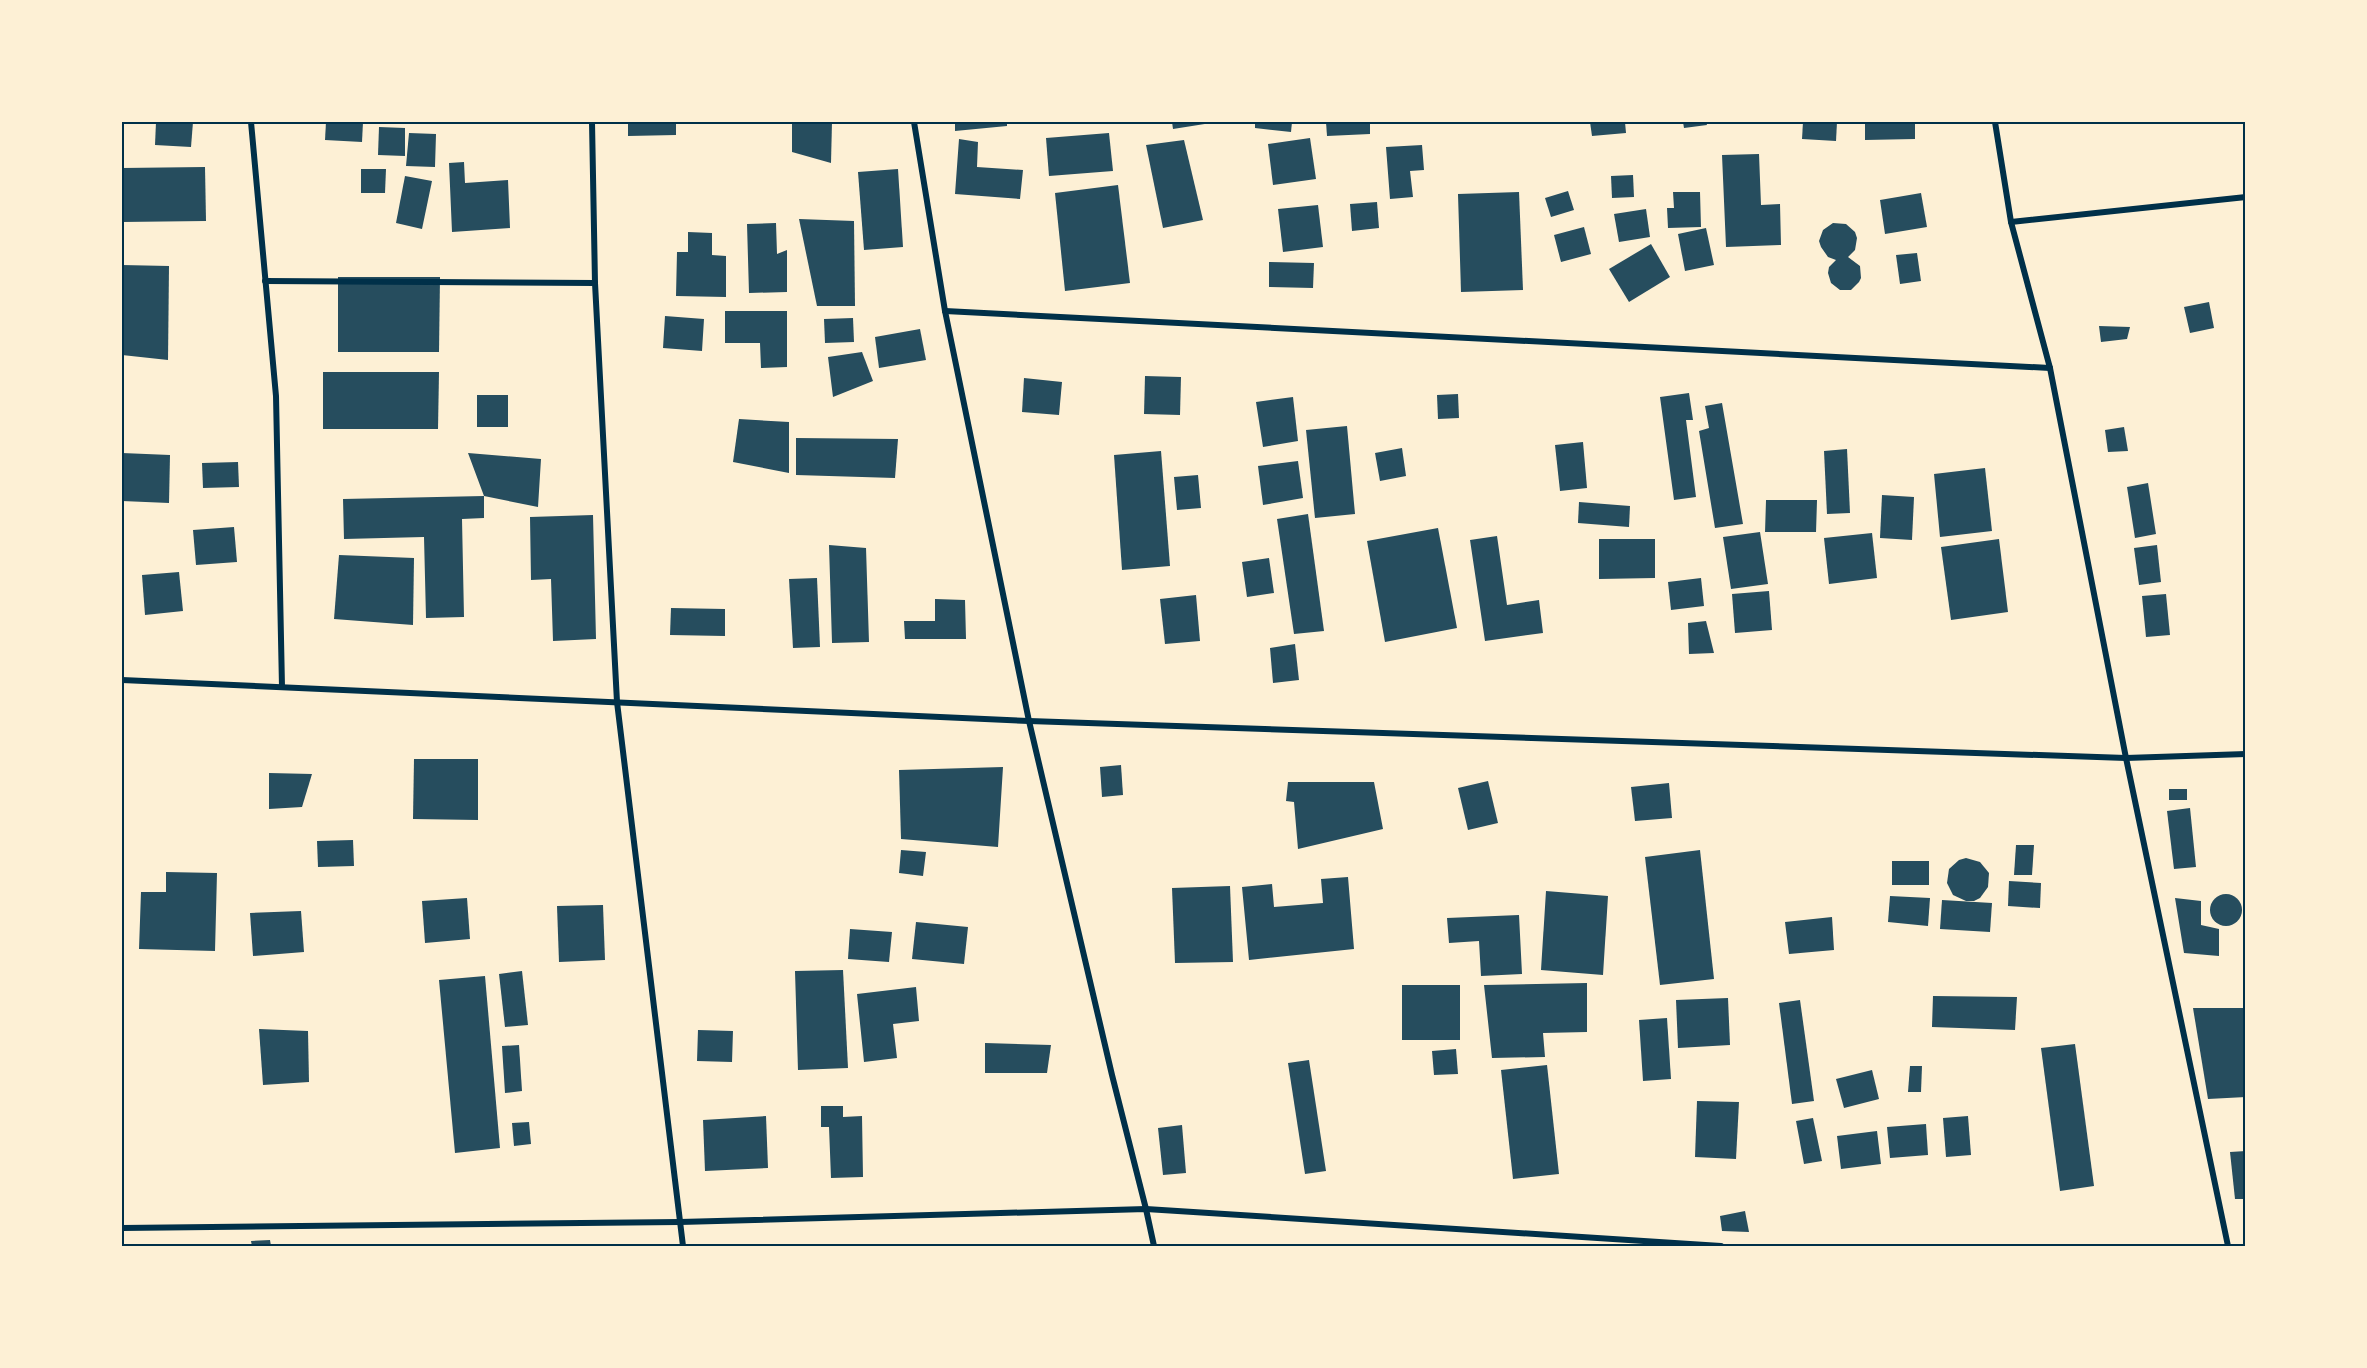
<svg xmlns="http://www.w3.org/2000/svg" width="2367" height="1368" font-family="'Asap Condensed',sans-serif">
  <rect width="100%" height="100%" fill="#fdf0d5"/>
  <!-- building -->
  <g fill="#264d5e">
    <polygon points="156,122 193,122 191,147 155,145"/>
    <polygon points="326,122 363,122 362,142 325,140"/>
    <polygon points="628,122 676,122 676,135 628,136"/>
    <polygon points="792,122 832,122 831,163 792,152"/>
    <polygon points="955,122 1007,122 1007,126 955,131"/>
    <polygon points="1172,122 1211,122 1211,123 1173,129"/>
    <polygon points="1255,122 1292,122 1291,132 1255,128"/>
    <polygon points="1326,122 1370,122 1370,134 1327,136"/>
    <polygon points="1590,122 1625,122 1626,133 1592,136"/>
    <polygon points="1683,122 1706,122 1707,125 1684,128"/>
    <polygon points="1803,122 1837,122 1836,141 1802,139"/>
    <polygon points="1865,122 1915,122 1915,139 1865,140"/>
    <polygon points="379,127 405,128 405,156 378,155"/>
    <polygon points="409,133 436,134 435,167 406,166"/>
    <polygon points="1109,133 1113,171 1049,176 1046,138"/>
    <polygon points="1310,138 1316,179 1273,185 1268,144"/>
    <polygon points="959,139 978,142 977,167 1023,170 1020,199 955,194"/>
    <polygon points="1184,140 1203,220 1163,228 1146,145"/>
    <polygon points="1422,145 1424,170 1410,171 1413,197 1390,199 1386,147"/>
    <polygon points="1759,154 1761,205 1780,204 1781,245 1726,247 1722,155"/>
    <polygon points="464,162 465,183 508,180 510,228 452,232 449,163"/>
    <polygon points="205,167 206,221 122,222 122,168"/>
    <polygon points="361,169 386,169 385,193 361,193"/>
    <polygon points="898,169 903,247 864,250 858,172"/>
    <polygon points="1633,175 1634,197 1612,198 1611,176"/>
    <polygon points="405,176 432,181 422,229 396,223"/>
    <polygon points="1118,185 1130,283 1065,291 1055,193"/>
    <polygon points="1568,191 1574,210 1551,217 1545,198"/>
    <polygon points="1519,192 1523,290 1461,292 1458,194"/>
    <polygon points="1673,192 1700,192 1701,227 1668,228 1667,208 1674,208"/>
    <polygon points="1921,193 1927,227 1885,234 1880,200"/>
    <polygon points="1377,202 1379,228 1352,231 1350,204"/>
    <polygon points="1318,205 1323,247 1283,252 1278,209"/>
    <polygon points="1646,209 1650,237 1619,242 1614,214"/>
    <polygon points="799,219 854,221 855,306 817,306"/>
    <polygon points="776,223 777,254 787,250 787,292 749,293 747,224"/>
    <polygon points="1833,223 1846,224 1855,232 1857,238 1855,250 1848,257 1860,266 1861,278 1859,282 1851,290 1840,290 1831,283 1828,273 1829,267 1836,260 1828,257 1821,247 1819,241 1823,230"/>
    <polygon points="1584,227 1591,254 1561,262 1554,235"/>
    <polygon points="1706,228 1714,265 1685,271 1678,234"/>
    <polygon points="688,232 712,233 712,255 726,256 726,297 676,296 677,252 688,252"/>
    <polygon points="1651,244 1670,277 1629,302 1609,269"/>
    <polygon points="1917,253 1921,281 1900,284 1896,255"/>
    <polygon points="1269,262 1314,263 1313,288 1269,287"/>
    <polygon points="122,265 169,266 168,360 122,355"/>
    <polygon points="338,277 440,277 439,352 338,352"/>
    <polygon points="2209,302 2214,328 2190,333 2184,307"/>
    <polygon points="725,311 787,311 787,367 761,368 760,343 725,343"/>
    <polygon points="665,316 704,319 702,351 663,348"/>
    <polygon points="853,318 854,342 825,343 824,319"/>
    <polygon points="2099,326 2130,327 2127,339 2101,342"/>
    <polygon points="920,329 926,360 879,368 875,337"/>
    <polygon points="862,352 873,381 833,397 828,357"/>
    <polygon points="323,372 439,372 438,429 323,429"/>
    <polygon points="1145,376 1181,377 1180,415 1144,414"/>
    <polygon points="1024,378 1062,382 1059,415 1022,412"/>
    <polygon points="1689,393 1693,420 1686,420 1696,497 1674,500 1660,397"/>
    <polygon points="1458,394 1459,418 1438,419 1437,395"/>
    <rect x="477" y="395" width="31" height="32"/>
    <polygon points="1293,397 1298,441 1263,447 1256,402"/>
    <polygon points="1722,403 1743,524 1715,528 1699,431 1709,428 1705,406"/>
    <polygon points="739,419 789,422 789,473 733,462"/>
    <polygon points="1347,426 1355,514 1315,518 1306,430"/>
    <polygon points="2124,427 2128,451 2108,452 2105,430"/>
    <polygon points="796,438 898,439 895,478 796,475"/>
    <polygon points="1583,442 1587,488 1560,491 1555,445"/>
    <polygon points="1402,448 1406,476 1380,481 1375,453"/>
    <polygon points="1847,449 1850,513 1827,514 1824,451"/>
    <polygon points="1161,451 1170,566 1122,570 1114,455"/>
    <polygon points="122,453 170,455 169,503 122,501"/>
    <polygon points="468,453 541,459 538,507 484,496 484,518 462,519 464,617 426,618 424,537 344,539 343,499 484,496"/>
    <polygon points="1298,461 1303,498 1263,505 1258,466"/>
    <polygon points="238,462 239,487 203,488 202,463"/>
    <polygon points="1985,468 1992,531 1940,537 1934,474"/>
    <polygon points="1198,475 1201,508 1177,510 1174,477"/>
    <polygon points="2148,483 2156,534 2135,538 2127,487"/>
    <polygon points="1882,495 1914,497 1912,540 1880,538"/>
    <polygon points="1766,500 1817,500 1816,532 1765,532"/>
    <polygon points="1579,502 1630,506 1629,527 1578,523"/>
    <polygon points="1308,514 1324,631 1294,634 1277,519"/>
    <polygon points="593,515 596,639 553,641 551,579 531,580 530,517"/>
    <polygon points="234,527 237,562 196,565 193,530"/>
    <polygon points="1438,528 1457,628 1385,642 1367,541"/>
    <polygon points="1760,532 1768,584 1731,589 1723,537"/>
    <polygon points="1872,533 1877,578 1829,584 1824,538"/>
    <polygon points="1497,536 1507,605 1539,600 1543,633 1485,641 1470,540"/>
    <polygon points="1599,539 1655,539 1655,578 1599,579"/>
    <polygon points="1999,539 2008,612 1951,620 1941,547"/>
    <polygon points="829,545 866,548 869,642 832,643"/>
    <polygon points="2157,545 2161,582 2139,585 2134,548"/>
    <polygon points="339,555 414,558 413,625 334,619"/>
    <polygon points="1269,558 1274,593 1247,597 1242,562"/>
    <polygon points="179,572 183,611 145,615 142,575"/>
    <polygon points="817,578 820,647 793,648 789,579"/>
    <polygon points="1701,578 1704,606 1671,610 1668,582"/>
    <polygon points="1769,591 1772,630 1735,633 1732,594"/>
    <polygon points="2166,594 2170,635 2146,637 2142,596"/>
    <polygon points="1196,595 1200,641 1165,644 1160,599"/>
    <polygon points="935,599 965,600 966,639 905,639 904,621 935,621"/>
    <polygon points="671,608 725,609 725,636 670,635"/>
    <polygon points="1706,621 1714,653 1689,654 1688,623"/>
    <polygon points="1295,644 1299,680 1273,683 1270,648"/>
    <polygon points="414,759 478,759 478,820 413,819"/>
    <polygon points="1121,765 1123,795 1102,797 1100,767"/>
    <polygon points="1003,767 998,847 901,839 899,770"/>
    <polygon points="269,773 312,774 302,807 269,809"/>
    <polygon points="1488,781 1498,823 1468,830 1458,788"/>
    <polygon points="1288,782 1374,782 1383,829 1298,849 1294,802 1286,801"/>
    <polygon points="1669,783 1672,818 1635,821 1631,787"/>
    <rect x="2169" y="789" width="18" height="11"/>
    <polygon points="2190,808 2196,867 2174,869 2167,811"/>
    <polygon points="353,840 354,866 318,867 317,841"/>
    <polygon points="2016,845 2034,845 2032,875 2014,875"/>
    <polygon points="901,850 926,852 923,876 899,873"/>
    <polygon points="1700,850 1714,979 1660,985 1645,857"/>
    <polygon points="1966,858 1980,862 1989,873 1988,887 1980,898 1974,901 1966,901 1953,895 1947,883 1949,869 1959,860"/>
    <rect x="1892" y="861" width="37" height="24"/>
    <polygon points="166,872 217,873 215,951 139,949 141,892 166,892"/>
    <polygon points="1348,877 1354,949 1249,960 1242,887 1272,884 1274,907 1323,903 1321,879"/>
    <polygon points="2009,881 2041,883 2040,908 2008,906"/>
    <polygon points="1230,886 1233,962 1175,963 1172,888"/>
    <polygon points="1546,891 1608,896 1603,975 1541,970"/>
    <circle cx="2226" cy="910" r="16"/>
    <polygon points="1890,896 1930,898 1928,926 1888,922"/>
    <polygon points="467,898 470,939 425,943 422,901"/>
    <polygon points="2175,898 2201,901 2201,925 2219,929 2219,956 2184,953"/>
    <polygon points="1942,900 1992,903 1990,932 1940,929"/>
    <polygon points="603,905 605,960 559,962 557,906"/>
    <polygon points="301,911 304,952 253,956 250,913"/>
    <polygon points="1519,915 1522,974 1481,976 1479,941 1449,943 1447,918"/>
    <polygon points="1832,917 1834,950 1789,954 1785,922"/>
    <polygon points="916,922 968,927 964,964 912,959"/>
    <polygon points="850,929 892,932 889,962 848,959"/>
    <polygon points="843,970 848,1068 798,1070 795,971"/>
    <polygon points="522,971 528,1025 505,1027 499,974"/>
    <polygon points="485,976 500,1148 455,1153 439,980"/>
    <polygon points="1587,983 1587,1032 1543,1033 1545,1057 1492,1058 1484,985"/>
    <rect x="1402" y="985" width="58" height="55"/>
    <polygon points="916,987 919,1021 893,1024 897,1058 864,1062 857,994"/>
    <polygon points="1933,996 2017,997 2015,1030 1932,1027"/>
    <polygon points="1728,998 1730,1045 1678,1048 1676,1000"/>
    <polygon points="1800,1000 1814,1101 1792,1104 1779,1003"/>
    <polygon points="2193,1008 2244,1008 2246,1097 2208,1099"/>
    <polygon points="1667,1018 1671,1079 1643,1081 1639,1020"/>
    <polygon points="259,1029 308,1031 309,1082 263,1085"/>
    <polygon points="698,1030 733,1031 732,1062 697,1061"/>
    <polygon points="985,1043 1051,1045 1047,1073 985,1073"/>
    <polygon points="2075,1044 2094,1186 2060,1191 2041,1048"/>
    <polygon points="519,1045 522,1091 505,1093 502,1046"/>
    <polygon points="1456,1049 1458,1074 1434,1075 1432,1051"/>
    <polygon points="1309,1060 1326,1171 1305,1174 1288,1063"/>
    <polygon points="1547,1065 1559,1174 1513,1179 1501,1070"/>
    <polygon points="1910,1066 1922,1066 1921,1092 1908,1092"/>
    <polygon points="1872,1070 1879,1099 1844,1108 1836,1079"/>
    <polygon points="1697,1101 1739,1102 1736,1159 1695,1157"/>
    <polygon points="821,1106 843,1106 843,1117 862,1116 863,1177 831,1178 829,1127 821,1127"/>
    <polygon points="766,1116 768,1168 705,1171 703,1120"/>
    <polygon points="1968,1116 1971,1155 1946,1157 1943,1118"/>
    <polygon points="1813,1118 1822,1161 1804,1164 1796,1121"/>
    <polygon points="529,1122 531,1144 514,1146 512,1123"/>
    <polygon points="1926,1124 1928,1155 1890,1158 1887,1127"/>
    <polygon points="1182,1125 1186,1173 1163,1175 1158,1128"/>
    <polygon points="1877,1131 1881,1164 1841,1169 1837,1136"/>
    <polygon points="2246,1151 2246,1199 2235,1199 2230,1152"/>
    <polygon points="1745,1211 1749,1232 1722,1231 1720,1216"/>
    <polygon points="270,1240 271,1246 252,1246 251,1241"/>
  </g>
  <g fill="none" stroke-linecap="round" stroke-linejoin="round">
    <!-- minor -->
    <g stroke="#003049" stroke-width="6">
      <polyline points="251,122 276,396 282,687"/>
      <polyline points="592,122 595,283 617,702 683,1246"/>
      <polyline points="914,122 945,311 1029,721 1112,1075 1146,1209 1154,1246"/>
      <polyline points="1995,122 2011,222 2050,368 2126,758 2228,1246"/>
      <polyline points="2011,222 2246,197"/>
      <polyline points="265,281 595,283"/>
      <polyline points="945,311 2050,368"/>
      <polyline points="122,680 1029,721 2126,758 2246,754"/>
      <polyline points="122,1228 680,1222 1146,1209 1721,1246"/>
    </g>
  </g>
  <!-- border -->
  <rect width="2367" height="1368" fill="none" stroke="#fdf0d5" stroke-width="246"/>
  <rect x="123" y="123" width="2121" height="1122" fill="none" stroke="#003049" stroke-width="2"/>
</svg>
